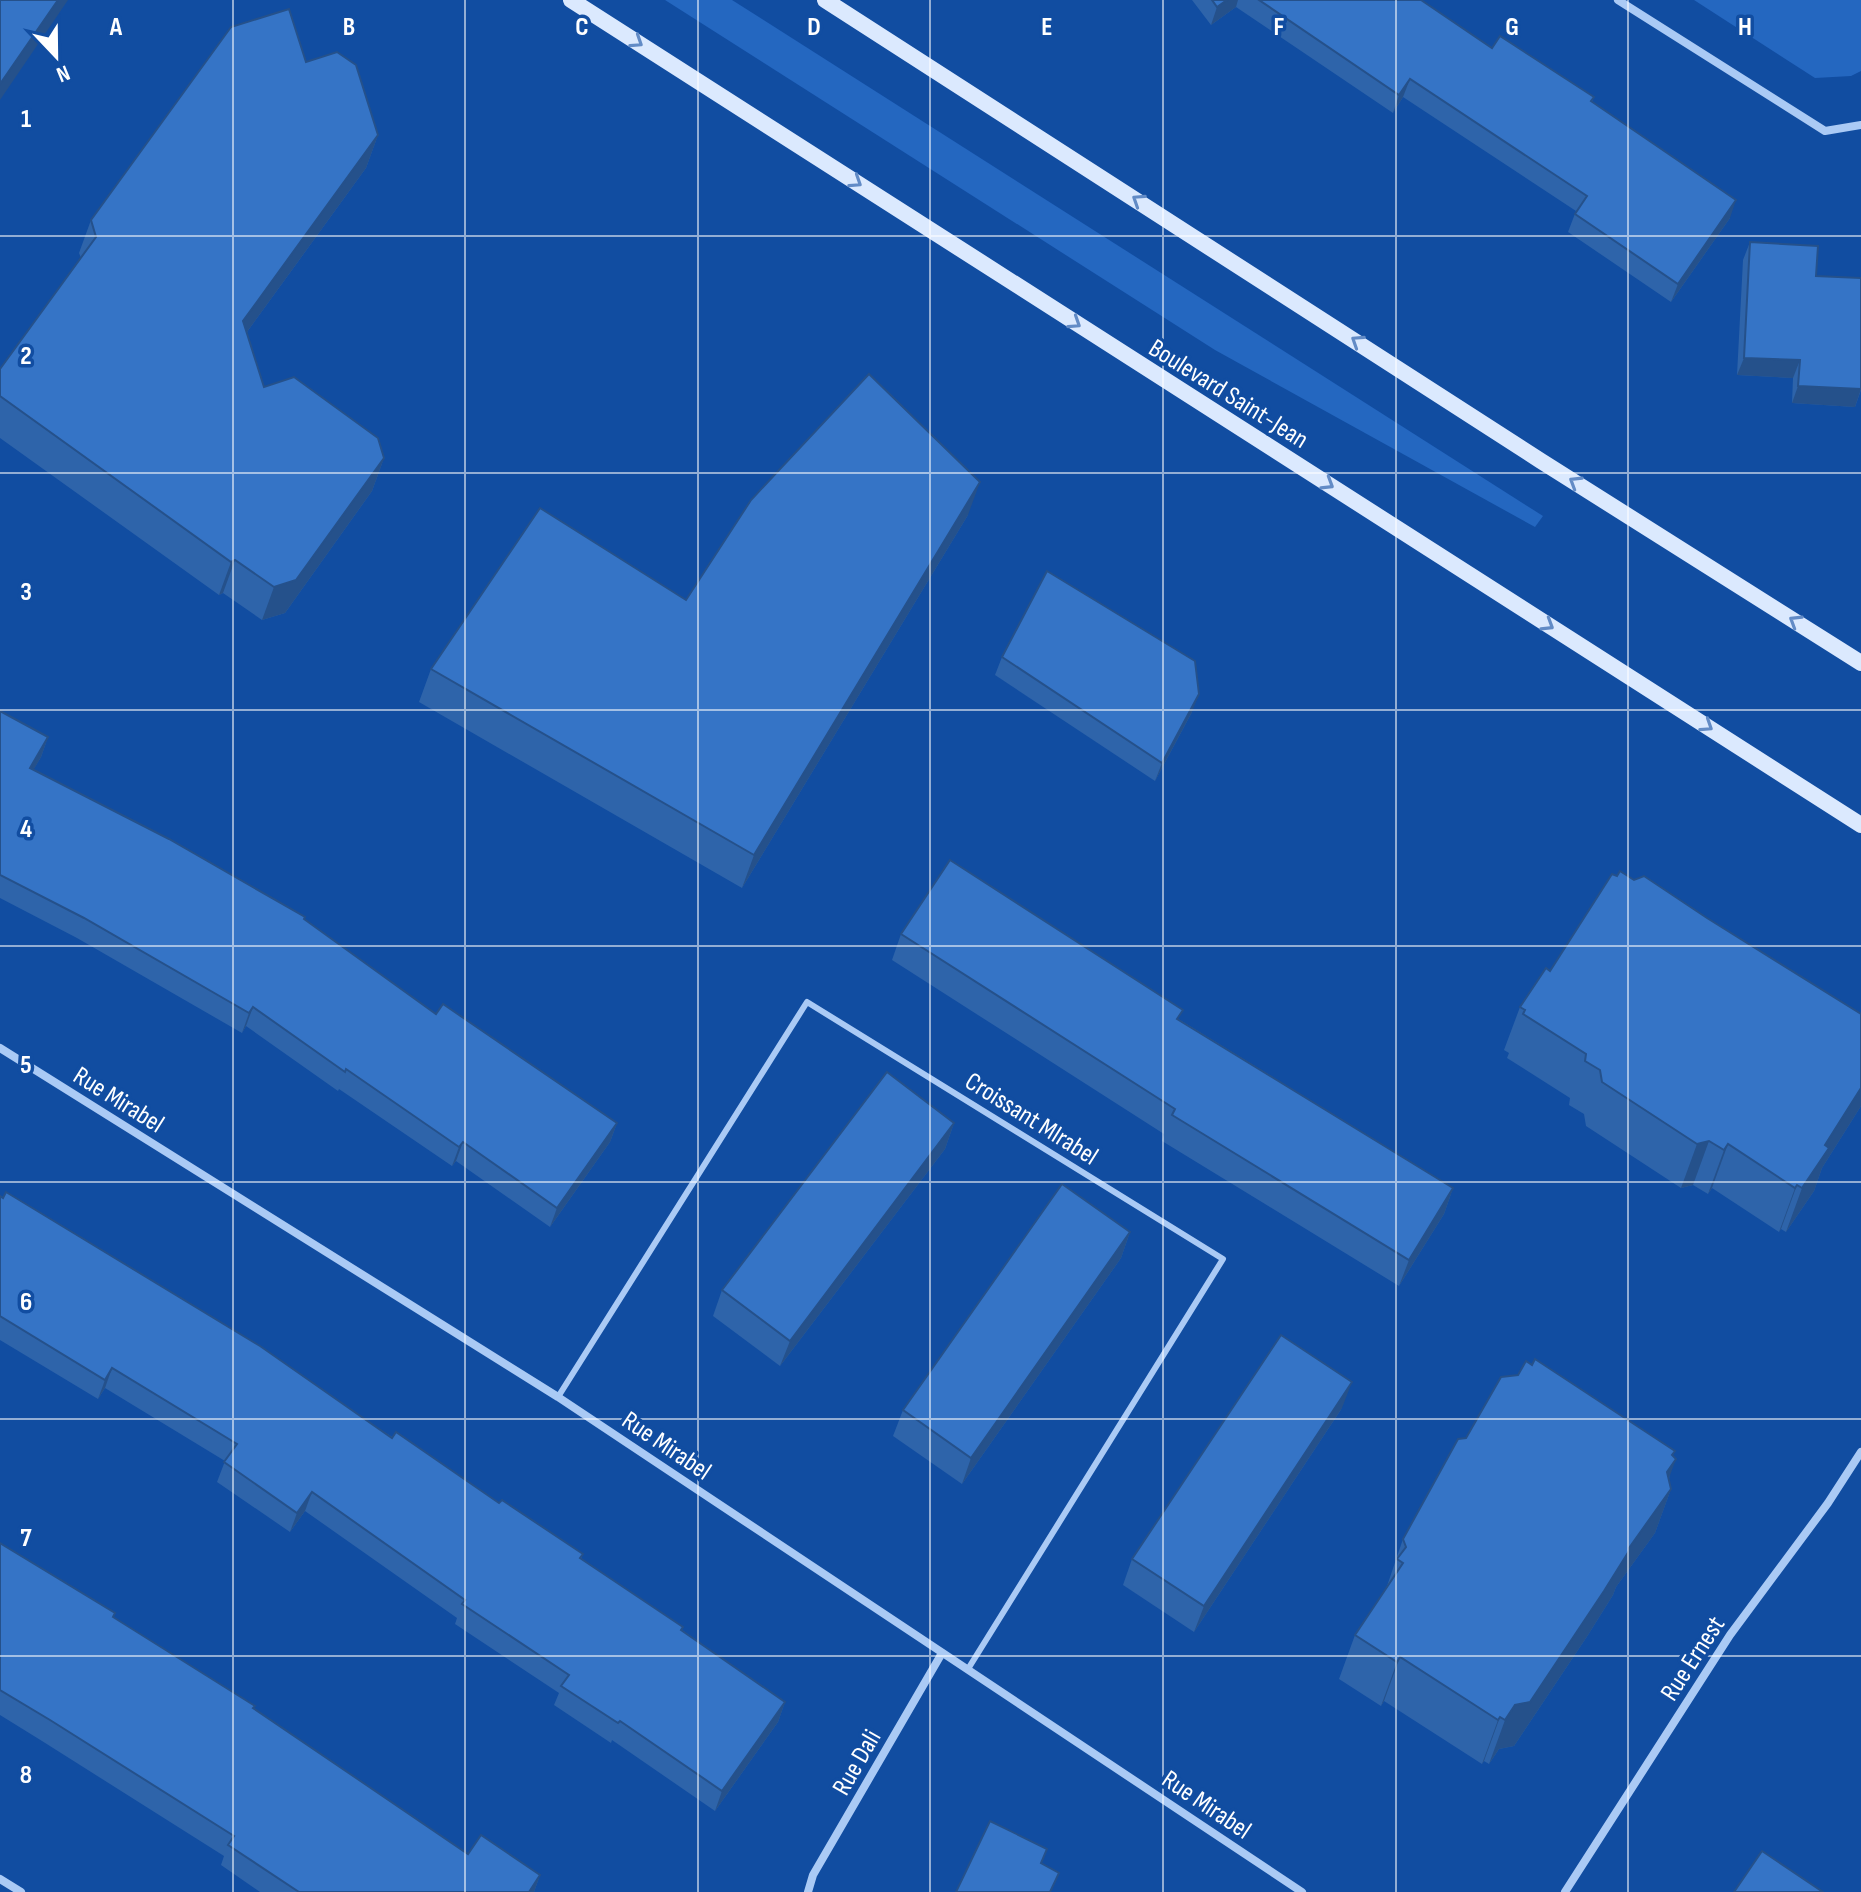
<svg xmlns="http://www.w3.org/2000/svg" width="1861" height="1892" font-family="'Sofia Sans Condensed',sans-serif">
  <rect width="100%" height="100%" fill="#114da1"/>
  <!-- green -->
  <g fill="#2467c0">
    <polygon points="665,0 732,0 1543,516 1535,527 1215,350"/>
    <polygon points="1694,0 1861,0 1861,71 1851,76 1815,78"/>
  </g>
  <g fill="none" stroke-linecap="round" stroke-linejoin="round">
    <!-- lane -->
    <polyline stroke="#aacaf5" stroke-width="6" points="558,1397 807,1002 1223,1259 968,1669"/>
    <!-- street -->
    <g stroke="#aacaf5" stroke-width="8">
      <polyline points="1618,0 1825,131 1861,125"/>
      <polyline points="0,1048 558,1397 1302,1892"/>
      <polyline points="0,1879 21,1892"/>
      <polyline points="808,1892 813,1875 942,1653"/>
      <polyline points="1565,1892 1730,1635 1828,1503 1861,1452"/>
    </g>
    <!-- secondary -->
    <g stroke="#dbe9fe" stroke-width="16">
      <polyline points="571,0 1861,825"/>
      <polyline points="825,0 1541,461 1861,663"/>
    </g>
  </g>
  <!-- wall -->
  <g fill="#2e64aa">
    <polygon points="1192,0 1421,0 1492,48 1594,97 1592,102 1730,218 1671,302 1568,232 1576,211 1403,97 1393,113 1236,7 1211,25"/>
    <polygon points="306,62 378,135 366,168 247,332 264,387 384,458 372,491 285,613 262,620 223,593 219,595 0,438 0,369 81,258 79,253 91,220"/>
    <polygon points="1750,242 1816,276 1861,278 1861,390 1855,407 1792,403 1793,378 1737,375 1743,260"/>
    <polygon points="968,515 742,888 419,702 431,669 686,600"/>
    <polygon points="1002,657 1192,712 1155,781 995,675"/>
    <polygon points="0,711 48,737 41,757 33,770 304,920 436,1014 617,1123 610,1142 550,1227 456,1161 452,1166 339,1089 338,1091 246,1026 242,1033 77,938 0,898"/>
    <polygon points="1617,876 1634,880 1707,918 1861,1014 1861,1106 1822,1168 1814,1191 1786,1232 1781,1229 1779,1232 1712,1188 1708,1194 1693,1185 1681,1188 1586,1126 1584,1114 1569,1105 1570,1098 1507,1058 1509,1053 1504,1050 1520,1007 1550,971"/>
    <polygon points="901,934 1180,1020 1453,1188 1444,1214 1399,1286 1162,1141 1164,1134 892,960"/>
    <polygon points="954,1123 945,1149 780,1366 713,1316 722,1290"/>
    <polygon points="0,1196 583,1554 581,1559 683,1627 682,1630 785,1702 778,1722 715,1811 612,1740 611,1743 554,1705 559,1693 455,1624 457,1618 305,1511 290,1532 217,1482 225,1461 105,1388 98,1399 0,1340"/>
    <polygon points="1130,1232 1121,1258 962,1484 893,1436 903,1410"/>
    <polygon points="1342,1408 1194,1632 1123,1585 1132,1559"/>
    <polygon points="1673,1456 1669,1479 1671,1489 1655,1533 1616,1587 1613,1595 1588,1635 1514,1746 1499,1749 1489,1764 1484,1761 1482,1764 1384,1701 1381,1706 1339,1679 1355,1635 1386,1589 1403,1539"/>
    <polygon points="0,1543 254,1709 468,1854 540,1875 534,1892 260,1892 221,1865 224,1856 42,1741 0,1715"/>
  </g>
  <!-- shaded-wall -->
  <g fill="#25518b">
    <polygon points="58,0 68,0 0,100 0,84"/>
    <polygon points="1227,0 1238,0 1236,7 1211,25 1217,7"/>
    <polygon points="1410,79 1403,97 1393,113 1399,95"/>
    <polygon points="378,135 366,168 231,354 243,321"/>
    <polygon points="1736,200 1730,218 1671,302 1678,284"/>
    <polygon points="1744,358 1800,360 1793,378 1737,375"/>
    <polygon points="1798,386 1861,389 1855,407 1792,403"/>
    <polygon points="384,458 372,491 285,613 262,620 274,587"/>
    <polygon points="980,482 968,515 742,888 754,855"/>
    <polygon points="235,560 223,593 219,595 231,562"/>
    <polygon points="1199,694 1192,712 1155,781 1162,763"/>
    <polygon points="48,737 41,757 23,788 30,768"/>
    <polygon points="253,1007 246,1026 242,1033 249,1013"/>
    <polygon points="1861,1088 1861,1106 1822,1168 1814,1191 1786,1232 1802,1188 1825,1145"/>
    <polygon points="617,1123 610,1142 550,1227 557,1208"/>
    <polygon points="954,1123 945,1149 780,1366 790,1341"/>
    <polygon points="1709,1141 1693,1185 1681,1188 1697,1144"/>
    <polygon points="463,1142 456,1161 452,1166 459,1147"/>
    <polygon points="1728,1144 1712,1188 1708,1194 1724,1150"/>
    <polygon points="1797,1185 1781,1229 1779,1232 1795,1188"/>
    <polygon points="1453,1188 1444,1214 1399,1286 1409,1260"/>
    <polygon points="1130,1232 1121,1258 962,1484 971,1458"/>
    <polygon points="112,1368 105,1388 98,1399 105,1380"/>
    <polygon points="1352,1382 1342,1408 1194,1632 1204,1606"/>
    <polygon points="1675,1451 1667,1471 1676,1459 1660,1502 1651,1516 1659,1495 1656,1499 1672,1455"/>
    <polygon points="1671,1489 1655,1533 1616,1587 1613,1595 1588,1635 1514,1746 1499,1749 1489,1764 1505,1720"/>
    <polygon points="312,1492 305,1511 290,1532 297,1513"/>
    <polygon points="1400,1657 1384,1701 1381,1706 1397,1662"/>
    <polygon points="785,1702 778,1722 715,1811 722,1791"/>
    <polygon points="1500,1717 1484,1761 1482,1764 1498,1720"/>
    <polygon points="540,1875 534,1892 529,1892"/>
  </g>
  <!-- building -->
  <g fill="#3574c6" stroke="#25518b" stroke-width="2">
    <polygon points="0,0 58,0 0,84"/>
    <polygon points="1212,0 1227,0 1217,7"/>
    <polygon points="1259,0 1421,0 1492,48 1500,36 1594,97 1591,101 1736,200 1678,284 1575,214 1587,196 1410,79 1399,95"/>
    <polygon points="289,9 306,62 337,52 356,65 378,135 243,321 264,387 294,377 378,438 384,458 296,580 274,587 235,560 231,562 0,396 0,369 96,237 91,220 231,27"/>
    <polygon points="1750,242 1818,246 1816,276 1861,278 1861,389 1798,386 1800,360 1744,358"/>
    <polygon points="869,374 980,482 754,855 431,669 540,508 686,600 751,500"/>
    <polygon points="1047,571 1195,661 1199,694 1162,763 1002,657"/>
    <polygon points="0,711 48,737 30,768 169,839 305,917 304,919 436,1014 443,1004 617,1123 557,1208 463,1142 459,1147 346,1069 345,1072 253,1007 249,1013 84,918 0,875"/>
    <polygon points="950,860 1183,1010 1177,1019 1453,1188 1409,1260 1172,1115 1175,1109 901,934"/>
    <polygon points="1620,871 1634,880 1644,876 1707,918 1861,1014 1861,1088 1825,1145 1829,1148 1802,1188 1797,1185 1795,1188 1728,1144 1724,1150 1709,1141 1697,1144 1602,1082 1600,1070 1585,1061 1586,1054 1523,1014 1525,1010 1520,1007 1546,968 1550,971 1612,874 1617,876"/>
    <polygon points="887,1072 954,1123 790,1341 722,1290"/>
    <polygon points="1062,1184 1130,1232 971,1458 903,1410"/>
    <polygon points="6,1192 260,1346 392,1438 396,1432 499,1503 502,1500 583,1554 580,1558 683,1627 681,1630 785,1702 722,1791 620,1721 618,1723 561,1686 569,1675 462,1604 465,1600 312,1492 297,1513 224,1462 237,1444 112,1368 105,1380 0,1316 0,1196 3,1198"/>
    <polygon points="1281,1335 1352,1382 1204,1606 1132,1559"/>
    <polygon points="1535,1359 1675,1451 1672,1455 1676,1459 1667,1472 1671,1489 1629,1548 1629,1551 1604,1591 1530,1702 1515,1705 1505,1720 1500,1717 1498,1720 1400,1657 1397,1662 1355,1635 1403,1563 1397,1559 1406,1547 1403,1539 1458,1439 1466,1438 1501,1377 1518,1375 1526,1361 1532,1365"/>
    <polygon points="0,1543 115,1613 113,1617 255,1706 253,1708 468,1854 481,1835 540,1875 529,1892 299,1892 228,1845 234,1836 50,1720 0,1690"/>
    <polygon points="990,1821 1047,1849 1041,1863 1059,1873 1050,1892 956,1892"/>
    <polygon points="1762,1851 1823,1892 1734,1892"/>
  </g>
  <!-- one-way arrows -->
  <defs><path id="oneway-chevron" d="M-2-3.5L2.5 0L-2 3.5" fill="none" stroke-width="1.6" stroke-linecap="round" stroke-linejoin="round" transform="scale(2)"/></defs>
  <g stroke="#628bc6">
    <use href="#oneway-chevron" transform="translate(637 42) rotate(33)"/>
    <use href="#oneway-chevron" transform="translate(856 182) rotate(33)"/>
    <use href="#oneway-chevron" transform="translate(1138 200) rotate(-147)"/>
    <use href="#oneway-chevron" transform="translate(1075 323) rotate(33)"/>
    <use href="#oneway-chevron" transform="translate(1357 341) rotate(-147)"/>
    <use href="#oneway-chevron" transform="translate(1575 482) rotate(-148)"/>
    <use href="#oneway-chevron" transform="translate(1328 484) rotate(32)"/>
    <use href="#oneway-chevron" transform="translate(1795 621) rotate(-148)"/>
    <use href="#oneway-chevron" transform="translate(1548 625) rotate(32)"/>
    <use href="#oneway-chevron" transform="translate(1707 726) rotate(33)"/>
  </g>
  <!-- grid -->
  <path fill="none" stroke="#fff" stroke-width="2" stroke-opacity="0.55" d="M233,0V1892M465,0V1892M698,0V1892M930,0V1892M1163,0V1892M1396,0V1892M1628,0V1892M0,236H1861M0,473H1861M0,710H1861M0,946H1861M0,1182H1861M0,1419H1861M0,1656H1861"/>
  <g text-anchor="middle" stroke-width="7" stroke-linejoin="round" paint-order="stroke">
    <!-- street labels -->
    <g font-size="26" fill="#fff" stroke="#114da1">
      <text transform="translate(1229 393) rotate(32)" y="9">Boulevard Saint-Jean</text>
      <text transform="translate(119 1099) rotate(32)" y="9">Rue Mirabel</text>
      <text transform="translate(1032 1118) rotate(32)" y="9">Croissant MIrabel</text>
      <text transform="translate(667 1445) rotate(34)" y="9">Rue Mirabel</text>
      <text transform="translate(1692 1658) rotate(-57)" y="9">Rue Ernest</text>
      <text transform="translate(856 1762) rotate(-60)" y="9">Rue Dali</text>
      <text transform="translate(1207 1804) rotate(34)" y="9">Rue Mirabel</text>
    </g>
  </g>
  <g font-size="26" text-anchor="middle" font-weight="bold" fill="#fff" stroke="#114da1" stroke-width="7" stroke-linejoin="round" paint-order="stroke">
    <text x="116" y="35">A</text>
    <text x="349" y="35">B</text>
    <text x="582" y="35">C</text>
    <text x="814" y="35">D</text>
    <text x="1047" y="35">E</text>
    <text x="1279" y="35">F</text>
    <text x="1512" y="35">G</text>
    <text x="1745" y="35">H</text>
    <text x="26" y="127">1</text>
    <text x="26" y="364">2</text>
    <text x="26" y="600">3</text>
    <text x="26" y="837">4</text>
    <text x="26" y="1073">5</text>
    <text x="26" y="1310">6</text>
    <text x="26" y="1546">7</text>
    <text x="26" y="1783">8</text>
  </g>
  <!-- north arrow -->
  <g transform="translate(56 56) rotate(158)" stroke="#114da1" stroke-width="6" paint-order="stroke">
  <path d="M0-6L14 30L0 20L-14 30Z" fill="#ffffff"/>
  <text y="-12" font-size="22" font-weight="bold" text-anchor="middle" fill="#ffffff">N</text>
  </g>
</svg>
